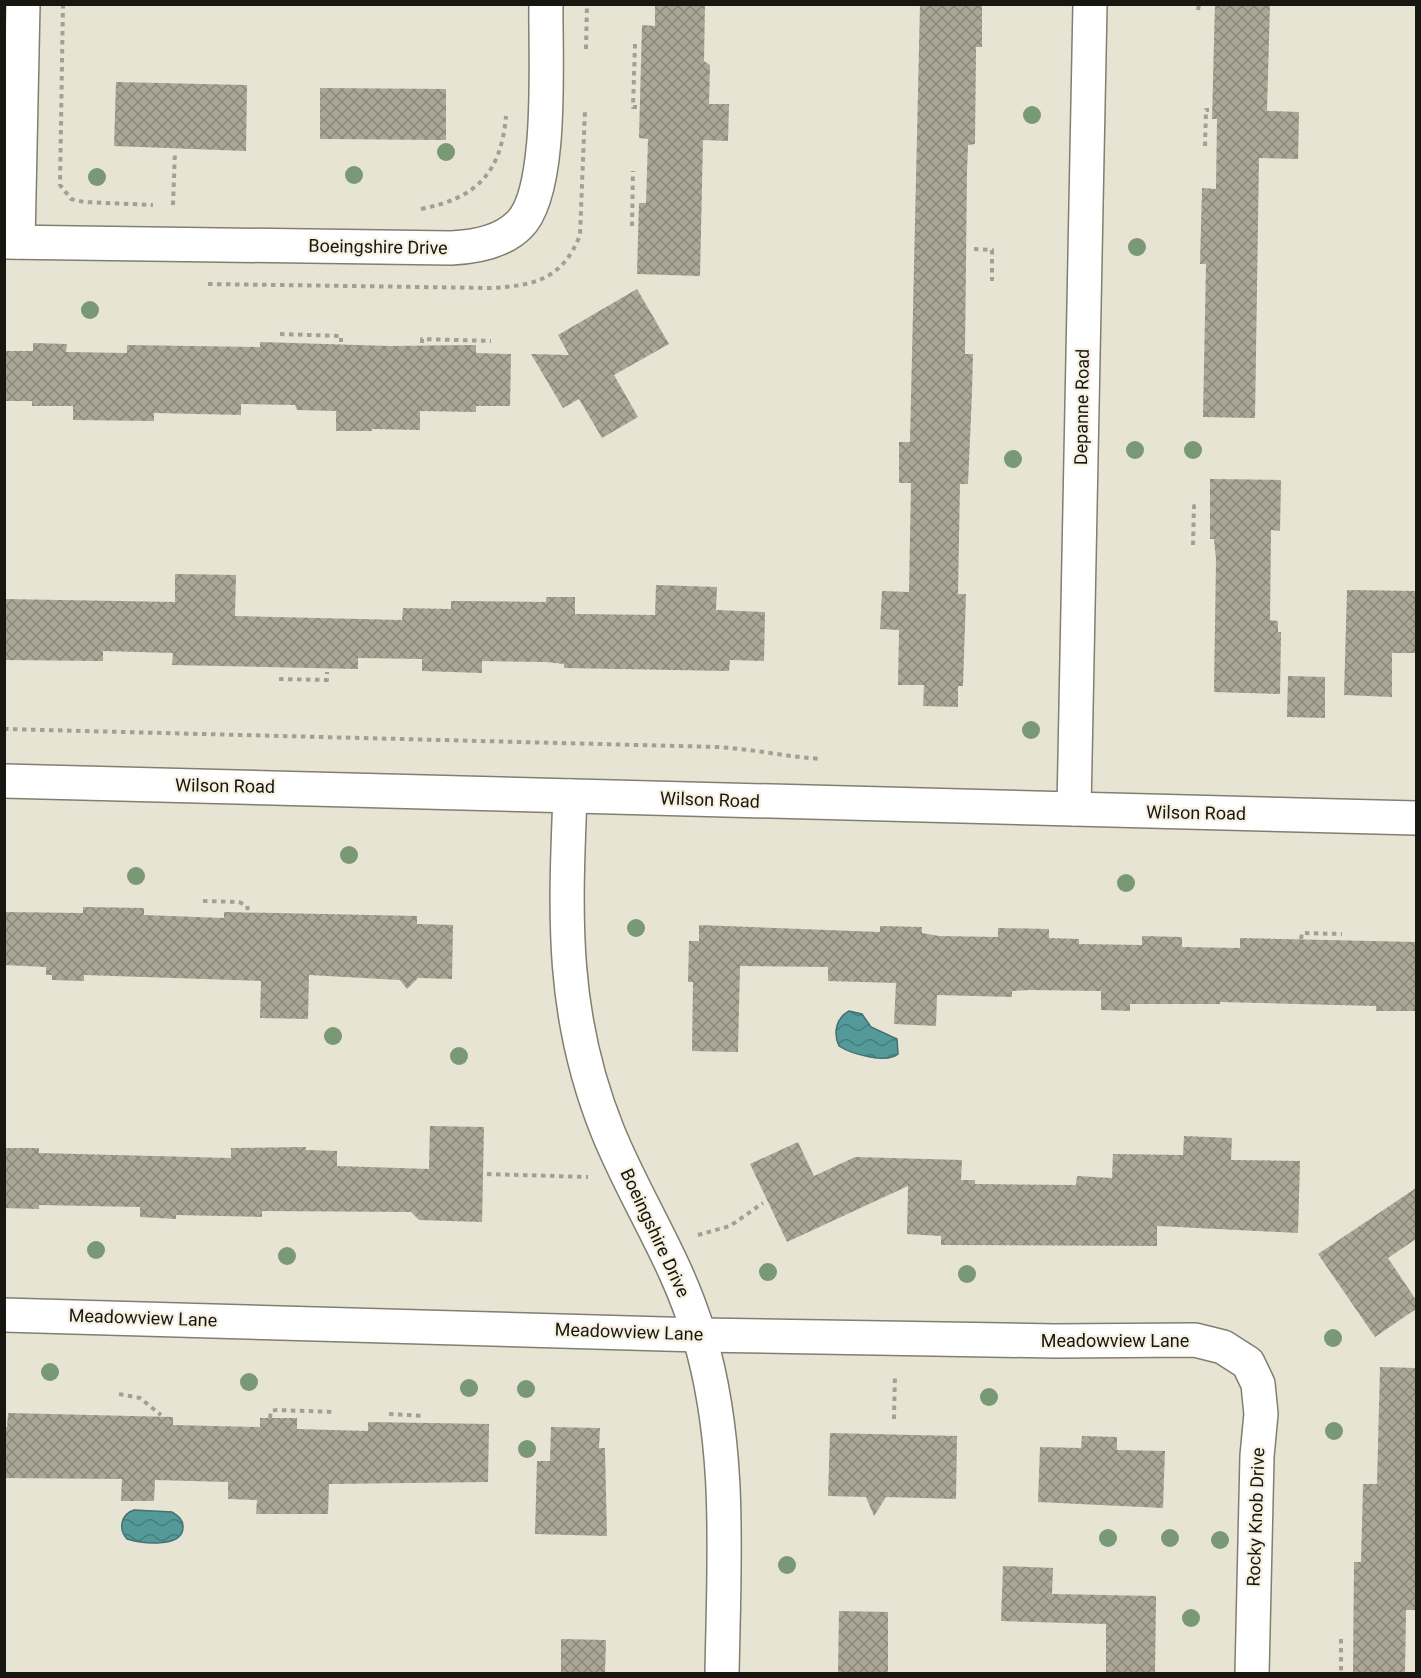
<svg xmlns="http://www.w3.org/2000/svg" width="1421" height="1678" font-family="Roboto,sans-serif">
  <defs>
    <pattern id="water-waves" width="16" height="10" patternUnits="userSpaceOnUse" patternTransform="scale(1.5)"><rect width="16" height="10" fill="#549a9a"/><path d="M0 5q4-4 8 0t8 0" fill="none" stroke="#457d7c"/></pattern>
    <pattern id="building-cross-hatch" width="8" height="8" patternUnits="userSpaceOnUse" patternTransform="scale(1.5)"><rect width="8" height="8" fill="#aba797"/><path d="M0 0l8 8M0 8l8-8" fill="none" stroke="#8a877a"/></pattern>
  </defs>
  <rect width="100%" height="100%" fill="#e8e4d4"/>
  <!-- water -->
  <g fill="url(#water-waves)" stroke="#427271" stroke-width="1.5">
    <path d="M849,1011L862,1014L871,1027L897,1039L898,1054C887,1064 851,1054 839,1046C833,1033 836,1018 849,1011Z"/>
    <path d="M134,1510L172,1512C178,1516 183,1519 183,1527C183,1549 140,1543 127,1539C118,1529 121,1514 134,1510Z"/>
  </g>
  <!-- building -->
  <g fill="url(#building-cross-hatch)">
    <polygon points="655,4 705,4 704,61 710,65 709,104 729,104 728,141 703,140 700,276 637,274 639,203 646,203 648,139 639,138 642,25 655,26"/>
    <polygon points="920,4 982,4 982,47 976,47 975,144 968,145 967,172 965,354 973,354 972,393 968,484 960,484 958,594 966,594 963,686 958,686 958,707 923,706 924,685 898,685 899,630 880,629 882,591 909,592 911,483 899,483 899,442 910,442"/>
    <polygon points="1215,4 1270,4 1267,111 1299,112 1298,159 1259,158 1255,418 1203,417 1206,264 1200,264 1202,188 1216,189 1217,119 1212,119"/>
    <polygon points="116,82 247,85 246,151 114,146"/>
    <polygon points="320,88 446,89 446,140 320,139"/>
    <polygon points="637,289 669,344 614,375 638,417 602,438 579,399 563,408 531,354 569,355 558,335"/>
    <polygon points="260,342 390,346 476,345 476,353 511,354 510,406 476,406 476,412 420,411 420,430 372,429 372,431 336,431 336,411 297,410 295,405 241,404 241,415 154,413 154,421 73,420 73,406 32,406 32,401 4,401 4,351 33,351 33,343 67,344 66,352 127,353 127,345 260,347"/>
    <polygon points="1210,479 1281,480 1280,531 1271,530 1270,620 1278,621 1278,632 1281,632 1280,694 1214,692 1216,559 1214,539 1210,539"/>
    <polygon points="175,574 236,575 235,616 402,620 403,608 451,609 451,601 546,602 546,597 575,597 575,614 655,615 656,585 717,587 716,610 765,612 764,661 730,660 729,671 564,668 564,664 546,662 482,661 482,673 422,671 422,659 358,658 358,669 172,665 173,653 103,651 103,661 4,660 4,599 175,602"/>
    <polygon points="1347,590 1416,591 1416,653 1392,653 1392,697 1344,695"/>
    <polygon points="1288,676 1325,677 1325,718 1287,717"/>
    <polygon points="83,907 144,908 144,915 224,918 224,912 417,916 417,924 453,925 452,979 418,978 407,989 400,980 309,975 308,1019 260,1018 261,981 84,975 84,981 52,980 52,975 46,975 46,967 4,965 4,912 83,913"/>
    <polygon points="699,925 880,932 880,926 922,927 922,933 939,936 998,937 998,928 1049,929 1049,938 1079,939 1079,944 1142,945 1142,936 1182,937 1182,947 1240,948 1240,938 1416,942 1416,1011 1376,1011 1376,1006 1220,1002 1220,1004 1130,1004 1130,1011 1101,1010 1101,991 1030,990 1012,991 1012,997 937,995 936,1026 894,1024 896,983 828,981 828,967 740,966 738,1052 692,1051 693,982 688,982 689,941 699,941"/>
    <polygon points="430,1126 484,1127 482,1222 419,1220 411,1212 262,1211 262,1217 176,1215 176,1219 140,1217 140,1207 39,1205 39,1209 4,1208 4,1148 39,1148 39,1153 231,1158 231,1148 306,1147 306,1150 337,1151 337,1166 429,1169"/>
    <polygon points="1184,1136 1232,1138 1231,1160 1300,1161 1298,1233 1157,1226 1157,1246 941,1245 941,1236 907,1234 908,1186 787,1242 750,1164 798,1142 814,1176 855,1157 962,1160 961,1180 975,1180 975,1184 1076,1185 1077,1176 1112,1178 1113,1154 1183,1155"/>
    <polygon points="1416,1188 1416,1239 1388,1258 1416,1300 1416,1309 1375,1337 1318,1254"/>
    <polygon points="1380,1367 1416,1368 1416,1610 1406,1610 1405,1674 1353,1674 1354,1562 1361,1562 1363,1484 1377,1484"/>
    <polygon points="8,1413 173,1417 173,1425 260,1427 260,1418 297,1418 297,1429 368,1431 368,1422 489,1424 488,1482 329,1484 328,1514 256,1514 257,1500 228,1499 228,1482 155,1480 154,1501 121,1501 122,1479 4,1478 4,1427 7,1427"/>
    <polygon points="551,1427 600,1428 599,1448 605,1448 607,1536 535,1534 537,1461 550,1461"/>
    <polygon points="830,1433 957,1436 956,1499 886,1497 874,1516 866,1497 828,1496"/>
    <polygon points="1082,1436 1117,1437 1117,1450 1165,1451 1163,1508 1038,1502 1040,1447 1081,1448"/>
    <polygon points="1003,1566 1053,1568 1052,1594 1156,1596 1155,1674 1106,1674 1106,1624 1001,1621"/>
    <polygon points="839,1611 888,1612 888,1674 838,1674"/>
    <polygon points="561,1639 606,1640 605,1674 561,1674"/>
  </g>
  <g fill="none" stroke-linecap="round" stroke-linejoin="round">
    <defs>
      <g id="minor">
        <path d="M4,242L451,248C474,247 501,243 519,225C554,192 545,54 546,4"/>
        <polyline points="18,242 23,4"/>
        <polyline points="4,781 1416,818"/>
        <path d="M570,796C565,918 561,1016 608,1132C636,1201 678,1262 699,1335C732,1446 724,1559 722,1674"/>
        <polyline points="1074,809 1090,4"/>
        <polyline points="4,1315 699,1335 1055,1341 1195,1340 1223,1347 1248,1363 1258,1384 1261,1414 1257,1456 1252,1674"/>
      </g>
    </defs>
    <!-- minor casing -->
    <use href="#minor" stroke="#827e70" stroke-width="36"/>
    <!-- path -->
    <g stroke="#a3a093" stroke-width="4" stroke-dasharray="4.5 4.5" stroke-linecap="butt">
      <polyline points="63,4 60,185 71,199 84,202 153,205"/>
      <polyline points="1198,10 1199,4"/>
      <polyline points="635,44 633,107 637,107"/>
      <polyline points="586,49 587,4"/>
      <polyline points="1205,146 1206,110 1209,110"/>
      <polyline points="173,205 175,151"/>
      <path d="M421,209C476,198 501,174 506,116"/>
      <polyline points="632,226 633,171"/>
      <polyline points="974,249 992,250 992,281"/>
      <path d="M208,284L490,288C534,286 563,279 580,235L585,110"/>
      <polyline points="280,334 341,336 341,342"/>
      <polyline points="422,343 422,339 491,341"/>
      <polyline points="1193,545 1194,506 1200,506"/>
      <polyline points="279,679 327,680 327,672"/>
      <path d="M4,729L718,747C753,749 787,757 822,759"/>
      <polyline points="203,901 239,902 247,906 248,910"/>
      <polyline points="1301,939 1302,933 1342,934"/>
      <polyline points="487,1174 588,1177"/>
      <polyline points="698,1235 730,1226 763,1203"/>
      <polyline points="119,1394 140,1398 161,1415"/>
      <polyline points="389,1414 425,1416"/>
      <polyline points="270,1418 271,1411 276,1410 335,1412"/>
      <polyline points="894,1419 895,1374"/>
      <polyline points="1341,1639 1341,1674"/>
    </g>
    <!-- minor -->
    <use href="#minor" stroke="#fff" stroke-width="33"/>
  </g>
  <!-- trees -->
  <g fill="#789876">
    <circle cx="1032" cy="115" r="9"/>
    <circle cx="446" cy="152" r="9"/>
    <circle cx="354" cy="175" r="9"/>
    <circle cx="97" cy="177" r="9"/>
    <circle cx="1137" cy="247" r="9"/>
    <circle cx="90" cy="310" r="9"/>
    <circle cx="1135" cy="450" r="9"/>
    <circle cx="1193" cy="450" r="9"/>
    <circle cx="1013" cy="459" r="9"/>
    <circle cx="1031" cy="730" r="9"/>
    <circle cx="349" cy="855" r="9"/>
    <circle cx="136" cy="876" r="9"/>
    <circle cx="1126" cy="883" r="9"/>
    <circle cx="636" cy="928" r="9"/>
    <circle cx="333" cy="1036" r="9"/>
    <circle cx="459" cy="1056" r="9"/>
    <circle cx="96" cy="1250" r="9"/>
    <circle cx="287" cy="1256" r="9"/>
    <circle cx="768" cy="1272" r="9"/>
    <circle cx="967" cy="1274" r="9"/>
    <circle cx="1333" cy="1338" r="9"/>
    <circle cx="50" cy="1372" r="9"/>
    <circle cx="249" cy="1382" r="9"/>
    <circle cx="469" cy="1388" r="9"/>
    <circle cx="526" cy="1389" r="9"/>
    <circle cx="989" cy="1397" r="9"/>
    <circle cx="1334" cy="1431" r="9"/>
    <circle cx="527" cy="1449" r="9"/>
    <circle cx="1108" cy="1538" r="9"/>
    <circle cx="1170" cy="1538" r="9"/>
    <circle cx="1220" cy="1540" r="9"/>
    <circle cx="787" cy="1565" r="9"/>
    <circle cx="1191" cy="1618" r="9"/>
  </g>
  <g text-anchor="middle" stroke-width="4.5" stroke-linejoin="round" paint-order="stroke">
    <!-- street labels -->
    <g font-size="18" fill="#181610" stroke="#f6f1e1">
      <text transform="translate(378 247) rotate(1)" y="6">Boeingshire Drive</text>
      <text transform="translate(1082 407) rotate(-89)" y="6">Depanne Road</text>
      <text transform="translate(225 786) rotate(1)" y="6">Wilson Road</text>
      <text transform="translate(710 800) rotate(2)" y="6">Wilson Road</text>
      <text transform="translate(1196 813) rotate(1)" y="6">Wilson Road</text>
      <text transform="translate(655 1233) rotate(65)" y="6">Boeingshire Drive</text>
      <text transform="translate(143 1318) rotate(2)" y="6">Meadowview Lane</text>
      <text transform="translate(629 1332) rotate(2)" y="6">Meadowview Lane</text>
      <text x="1115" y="1347">Meadowview Lane</text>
      <text transform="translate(1256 1517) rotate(-88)" y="6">Rocky Knob Drive</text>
    </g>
  </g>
  <!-- border -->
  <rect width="1421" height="1678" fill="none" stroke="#181610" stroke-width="12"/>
</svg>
